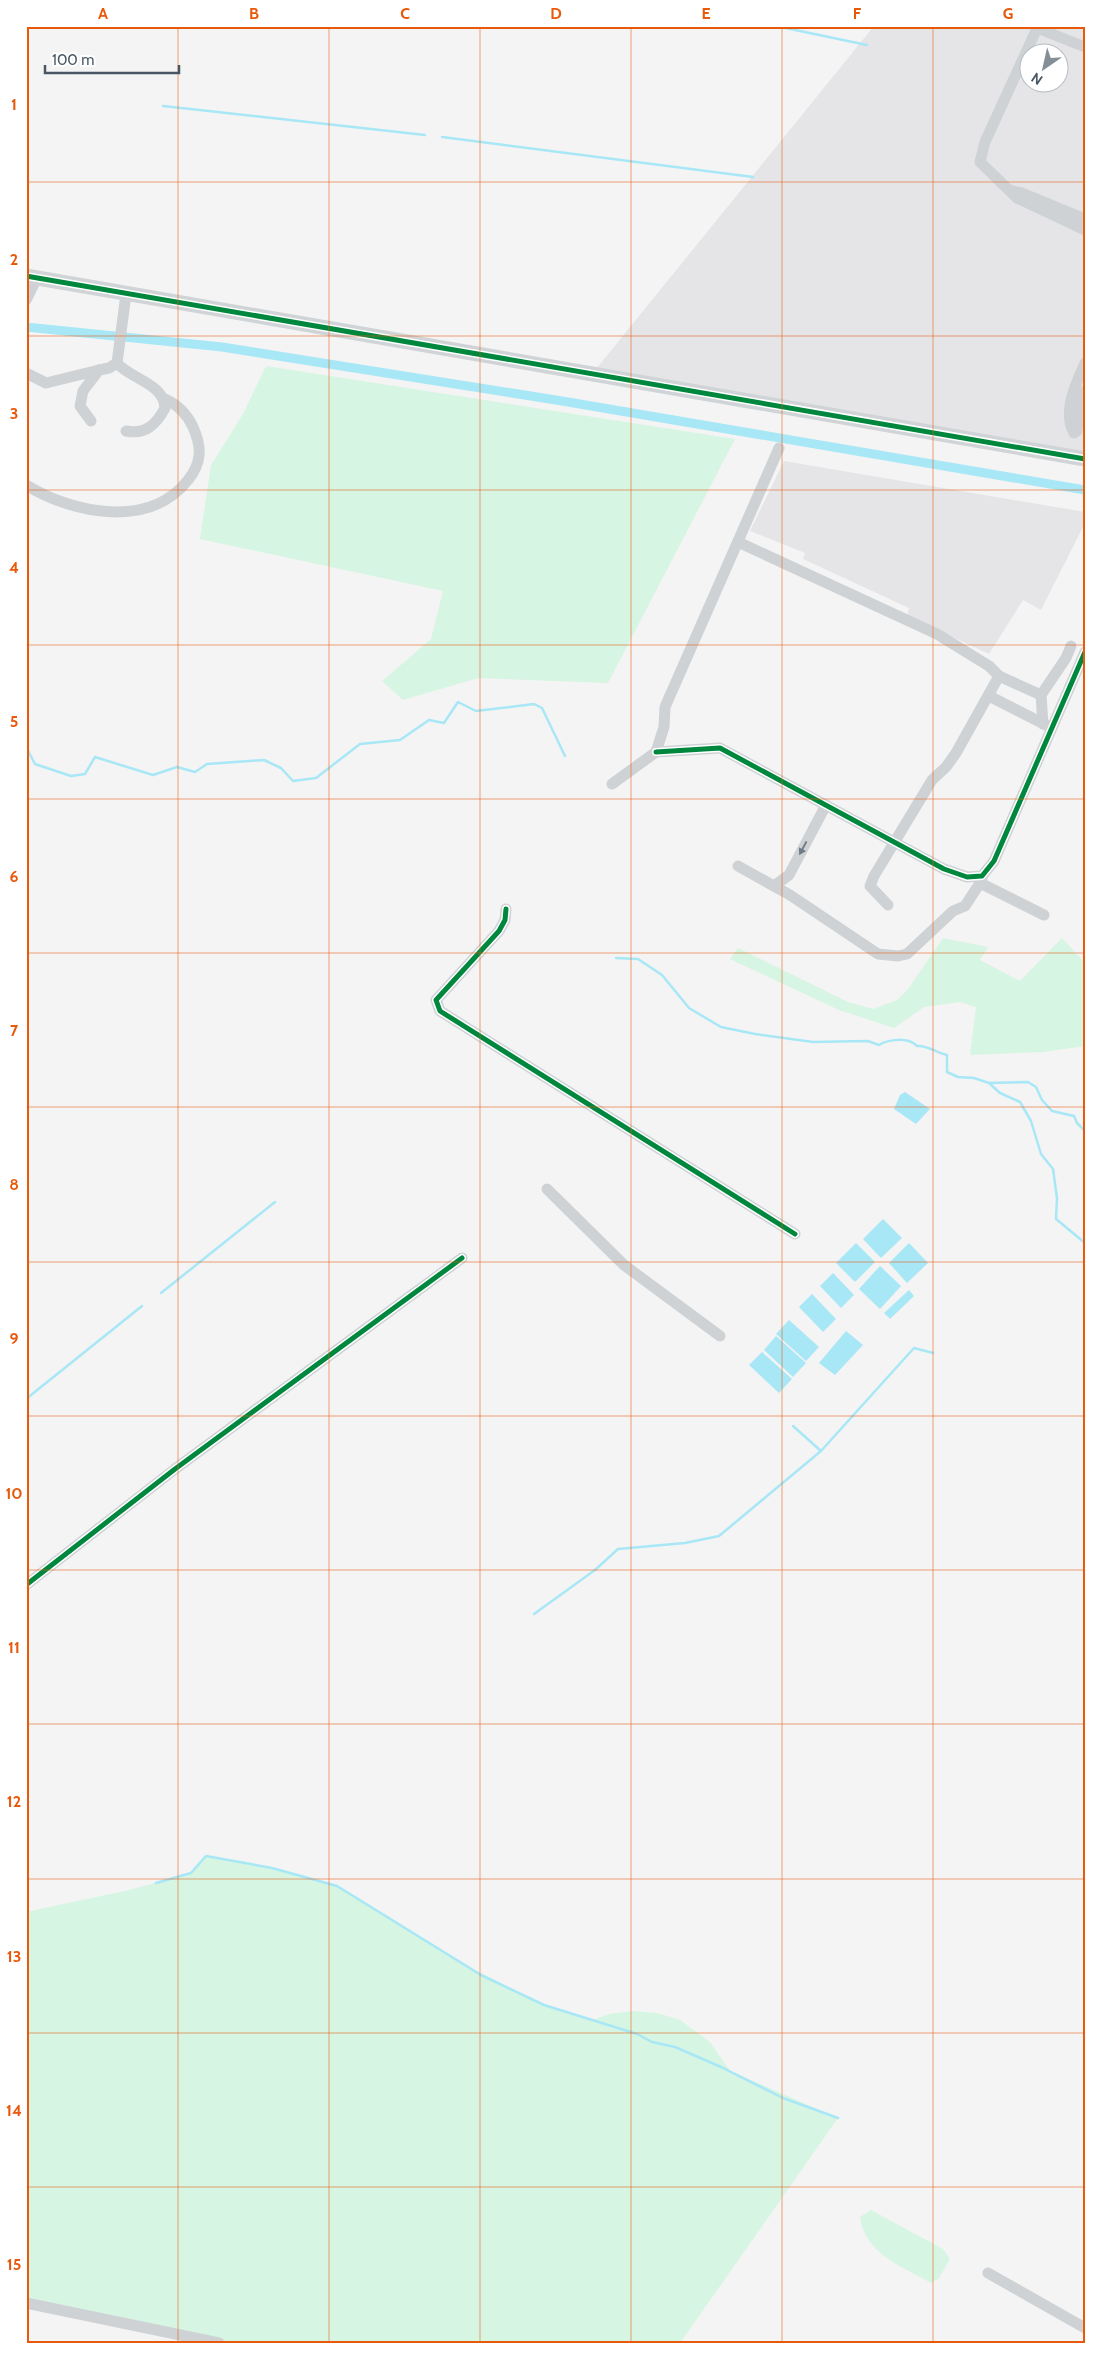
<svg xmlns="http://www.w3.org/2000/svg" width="1111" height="2369" font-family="Cabin,sans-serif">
  <rect width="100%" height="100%" fill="#f4f4f4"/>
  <!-- education -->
  <g fill="#e5e5e7" fill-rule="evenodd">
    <path d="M874,26H1085V454L592,374ZM1028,52H1058V82H1028Z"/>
    <polygon points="784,461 1085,512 1085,523 1041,610 1023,600 989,654 907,616 909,608 803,559 805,553 750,531"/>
  </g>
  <!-- green -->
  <g fill="#d6f5e2">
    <polygon points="266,366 735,439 608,683 478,678 403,700 382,681 431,639 443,591 200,539 211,465 243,414"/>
    <polygon points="943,938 988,947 980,960 1020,981 1062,938 1085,963 1085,1046 1043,1052 970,1055 976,1007 960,1002 924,1007 894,1028 839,1010 730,959 738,948 848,1002 873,1009 897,1000 908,989"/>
    <polygon points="206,1856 242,1861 337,1886 457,1961 544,2005 593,2020 609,2014 633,2011 657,2013 680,2020 710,2042 730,2071 838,2118 680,2343 212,2343 26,2305 26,1912 129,1890 191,1873"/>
    <path d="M871,2210L943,2249L950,2259L939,2278L931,2283C903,2267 864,2253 860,2217Z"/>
  </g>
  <!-- water -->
  <g fill="#a8e7f6">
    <polygon points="905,1092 930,1109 916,1124 894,1109 900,1095"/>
    <polygon points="883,1219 902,1238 881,1258 863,1239"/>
    <polygon points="856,1243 875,1262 855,1282 836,1263"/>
    <polygon points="909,1243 928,1263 907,1283 889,1263"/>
    <polygon points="880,1266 901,1286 880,1309 859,1289"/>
    <polygon points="833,1273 854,1295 841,1308 820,1286"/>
    <polygon points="909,1290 914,1296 890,1319 884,1313"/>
    <polygon points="812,1294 836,1319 823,1332 799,1307"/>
    <polygon points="789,1320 819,1347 806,1361 776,1334"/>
    <polygon points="846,1331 863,1345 835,1375 819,1363"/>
    <polygon points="776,1336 806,1363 793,1377 764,1350"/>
    <polygon points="762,1352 792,1379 779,1393 749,1365"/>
  </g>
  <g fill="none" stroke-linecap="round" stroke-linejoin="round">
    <!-- stream -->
    <g stroke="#a8e7f6" stroke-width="2.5">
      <polyline points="776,26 867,45"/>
      <polyline points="163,106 425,135"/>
      <polyline points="442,137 753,177"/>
      <polyline points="26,747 35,764 71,776 85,774 95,757 153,775 177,767 195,772 207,764 264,760 281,768 293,781 316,778 360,744 400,740 429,720 444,723 458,702 476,711 534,704 542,708 565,756"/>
      <path d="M616,958L638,959L662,975L689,1008L721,1027L755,1034L813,1042L868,1041L879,1045C889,1039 908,1037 917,1046C928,1045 936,1053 947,1055V1072L958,1077L974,1078L989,1083L1028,1082L1036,1087L1042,1100L1052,1111L1074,1116L1077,1123L1085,1131"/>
      <polyline points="989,1083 1000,1093 1020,1102 1031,1121 1041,1154 1053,1169 1057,1198 1056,1219 1085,1243"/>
      <polyline points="161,1293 275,1202"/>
      <polyline points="26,1399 142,1306"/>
      <polyline points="793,1426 821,1451"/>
      <polyline points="534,1614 595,1570 618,1549 685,1543 719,1536 821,1451 914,1348 933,1353"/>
      <polyline points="156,1883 191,1873 206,1856 272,1868 337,1886 481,1975 544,2005 637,2034 652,2042 675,2047 721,2067 783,2098 838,2118"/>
    </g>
    <!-- canal -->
    <polyline stroke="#a8e7f6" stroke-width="9" points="26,327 222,347 562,401 1085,490"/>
    <!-- minor -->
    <g stroke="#cfd2d5" stroke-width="11">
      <polyline points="1038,26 985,142 980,162 1017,198 1085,230"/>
      <polyline points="1037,28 1085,47"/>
      <polyline points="1012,191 1022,193 1085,219"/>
      <path d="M126,294L117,363C130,379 164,383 165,408C156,425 145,435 126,431"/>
      <polyline points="26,300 37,278"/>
      <polyline points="26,373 46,383 99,370"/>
      <polyline points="91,421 80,406 83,391 99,370 109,368 117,363"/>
      <polyline points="1077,431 1079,407 1085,391"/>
      <path d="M1074,433C1062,412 1076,383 1085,363"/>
      <path d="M26,485C73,514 150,529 188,480C202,463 202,447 193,427C187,414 177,404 163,398"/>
      <polyline points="738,542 937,634 989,666 999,676 956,753 946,767 932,780 874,876 870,886 888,905"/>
      <polyline points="999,676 1041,695"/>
      <polyline points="989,696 1048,726"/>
      <polyline points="1043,724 1041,695 1066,658 1071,646"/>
      <polyline points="656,752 720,748 944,869 967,877 982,876 994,861 1085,652"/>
      <polyline points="612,784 656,752 664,727 665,707 779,448"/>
      <polyline points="738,866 790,895 878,954 898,956 907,954 953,911 965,906 980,883"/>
      <polyline points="982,878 980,883 1044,915"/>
      <polyline points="774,886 789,875 826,805"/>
      <polyline points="506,909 505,920 499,931 436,1000 440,1011 795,1234"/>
      <polyline points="547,1189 624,1265 720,1336"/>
      <polyline points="26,1585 175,1469 462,1258"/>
      <polyline points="988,2273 1085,2328"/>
      <polyline points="26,2303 219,2343"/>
    </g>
    <!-- secondary -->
    <polyline stroke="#d0d4d6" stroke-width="15" points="26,276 1085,459"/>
    <defs>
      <g id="cycleway">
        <polyline points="26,276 1085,459"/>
        <polyline points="656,752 720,748 944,869 967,877 982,876 994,861 1085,652"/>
        <polyline points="506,909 505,920 499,931 436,1000 440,1011 795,1234"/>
        <polyline points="26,1585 175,1469 462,1258"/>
      </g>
    </defs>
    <!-- cycleway casing -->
    <use href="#cycleway" stroke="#fff" stroke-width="8"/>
    <!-- cycleway -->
    <use href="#cycleway" stroke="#00873e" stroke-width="5"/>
  </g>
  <!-- one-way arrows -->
  <defs><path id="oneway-solid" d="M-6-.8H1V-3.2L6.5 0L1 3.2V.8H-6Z" transform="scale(1.25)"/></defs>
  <use fill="#707c85" href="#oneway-solid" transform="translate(803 848) rotate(118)"/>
  <!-- grid -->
  <path fill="none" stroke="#e8590c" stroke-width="1" stroke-opacity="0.55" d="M178,26V2343M329,26V2343M480,26V2343M631,26V2343M782,26V2343M933,26V2343M26,182H1085M26,336H1085M26,490H1085M26,645H1085M26,799H1085M26,953H1085M26,1107H1085M26,1262H1085M26,1416H1085M26,1570H1085M26,1724H1085M26,1879H1085M26,2033H1085M26,2187H1085"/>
  <!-- border -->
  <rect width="1111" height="2369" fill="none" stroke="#ffffff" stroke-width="55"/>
  <!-- north arrow -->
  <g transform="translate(1044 68) rotate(214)"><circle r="24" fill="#ffffff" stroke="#b6bcc1"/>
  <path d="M0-4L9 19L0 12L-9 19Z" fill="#848e96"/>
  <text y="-8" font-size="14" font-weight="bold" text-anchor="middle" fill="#485763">N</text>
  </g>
  <!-- scale -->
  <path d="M45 65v8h134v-8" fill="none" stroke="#485763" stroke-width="2.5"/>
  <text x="52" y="65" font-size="15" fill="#485763" stroke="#ffffff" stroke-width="4" paint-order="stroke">100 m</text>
  <rect x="28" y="28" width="1056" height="2314" fill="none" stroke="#e8590c" stroke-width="2"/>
  <g font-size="16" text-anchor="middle" font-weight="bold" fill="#e8590c">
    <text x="103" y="19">A</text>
    <text x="254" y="19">B</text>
    <text x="405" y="19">C</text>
    <text x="556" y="19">D</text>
    <text x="706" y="19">E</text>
    <text x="857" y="19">F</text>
    <text x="1008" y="19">G</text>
    <text x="14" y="110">1</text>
    <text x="14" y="265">2</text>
    <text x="14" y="419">3</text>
    <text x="14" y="573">4</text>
    <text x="14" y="727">5</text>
    <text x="14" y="882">6</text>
    <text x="14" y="1036">7</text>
    <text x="14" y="1190">8</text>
    <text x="14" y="1344">9</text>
    <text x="14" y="1499">10</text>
    <text x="14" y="1653">11</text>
    <text x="14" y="1807">12</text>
    <text x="14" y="1962">13</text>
    <text x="14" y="2116">14</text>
    <text x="14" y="2270">15</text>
  </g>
</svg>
